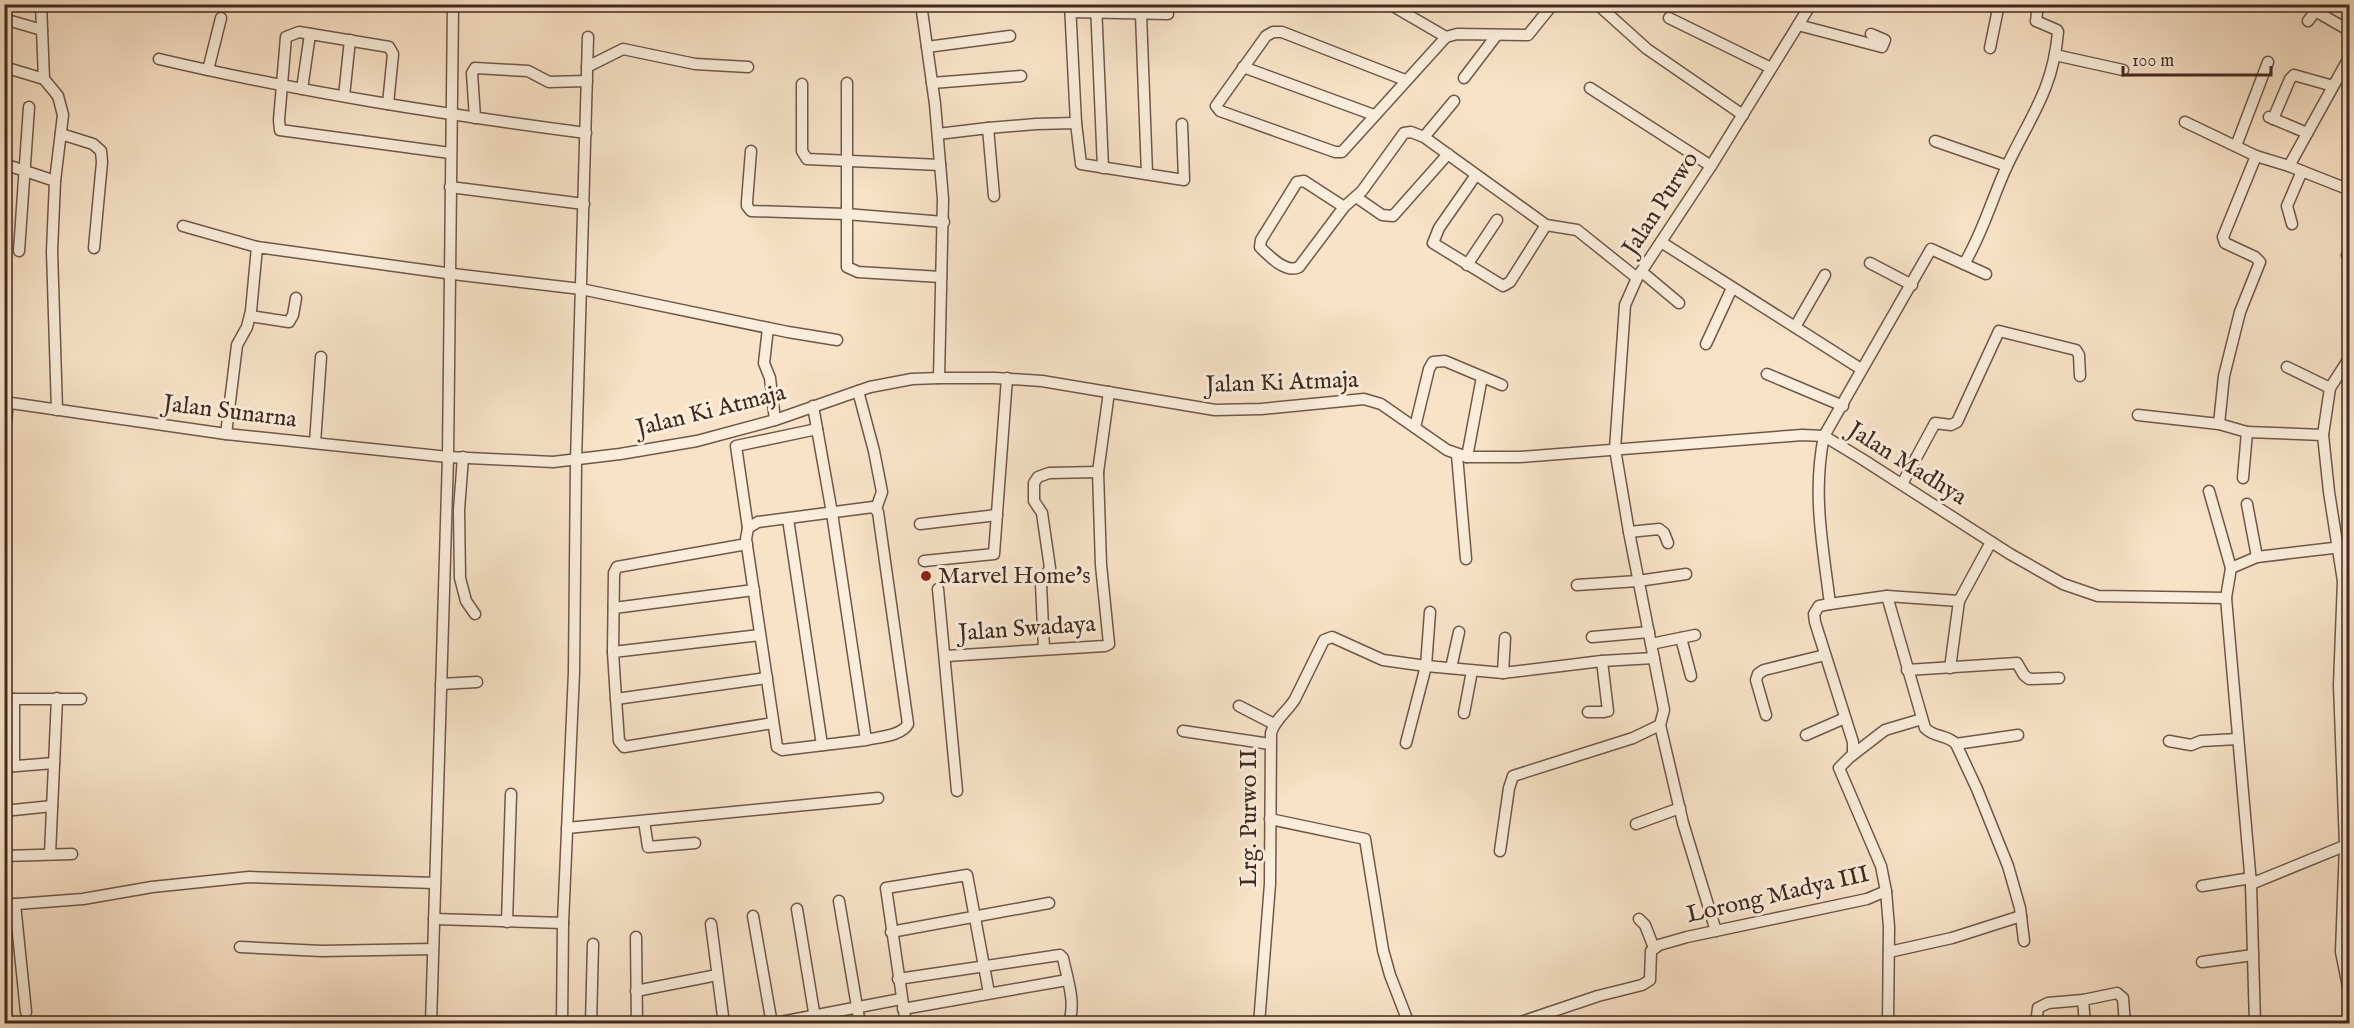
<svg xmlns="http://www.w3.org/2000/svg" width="2354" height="1028" font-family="'IM FELL English',serif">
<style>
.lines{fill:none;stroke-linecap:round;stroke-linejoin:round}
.minor-casing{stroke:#6f5849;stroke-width:13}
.minor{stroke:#faeddb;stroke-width:10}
.poi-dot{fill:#8f2418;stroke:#faeddb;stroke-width:2}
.labels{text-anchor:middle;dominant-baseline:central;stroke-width:6;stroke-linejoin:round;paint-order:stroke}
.street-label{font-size:24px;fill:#41291f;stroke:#faeddb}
.poi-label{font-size:24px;fill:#41291f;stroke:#faeddb;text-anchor:start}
</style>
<rect width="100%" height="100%" fill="#f8e3c8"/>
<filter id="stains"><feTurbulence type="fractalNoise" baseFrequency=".00333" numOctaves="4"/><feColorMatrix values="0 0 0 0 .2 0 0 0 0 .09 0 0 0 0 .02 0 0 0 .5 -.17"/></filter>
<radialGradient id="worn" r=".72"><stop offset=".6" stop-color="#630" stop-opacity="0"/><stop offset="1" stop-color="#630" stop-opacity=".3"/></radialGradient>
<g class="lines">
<g class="minor-casing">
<g id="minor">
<path d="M41 4 44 79 58 96 63 115 55 181 52 251 57 410"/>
<path d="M921 4 935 104 943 199 939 378"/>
<path d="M1070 4 1076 123"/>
<path d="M1096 4 1103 168"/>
<path d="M1597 4 1647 49 1743 115"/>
<path d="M1391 5 1446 37"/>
<path d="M1071 12 1168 14"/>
<path d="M1141 14 1147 174"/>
<path d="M1669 18 1771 68"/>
<path d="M4 19 42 30"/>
<path d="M2308 21 2314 13 2317 12 2350 31"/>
<path d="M1798 25 1882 47 1885 40 1871 34"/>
<path d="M927 47 1010 36"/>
<path d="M1990 48 1999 4"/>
<path d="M2055 55 2123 70"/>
<path d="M2350 56 2289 166 2350 190"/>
<path d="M159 59C299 92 442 114 586 133"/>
<path d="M4 67 44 79"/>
<path d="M587 67 623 49 695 64 748 67"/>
<path d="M1243 67 1374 115"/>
<path d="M208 70 221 18"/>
<path d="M1464 78 1496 36"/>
<path d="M1405 80 1282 32H1273L1266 36 1216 106 1220 111 1335 152H1342L1446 37 1457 34 1528 35 1553 4"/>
<path d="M847 83V267L858 272 941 277"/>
<path d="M932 83 1021 76"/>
<path d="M802 84V151L807 159 940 165"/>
<path d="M1590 88 1711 166"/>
<path d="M302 89 310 34"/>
<path d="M344 96 350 40"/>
<path d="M388 104 393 54 389 47 299 32 286 37 279 120 280 130 450 153"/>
<path d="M2269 117 2307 133"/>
<path d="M475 118 472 73 475 68 528 71 549 82 587 81"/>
<path d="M2273 119 2290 79 2294 75 2333 86"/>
<path d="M2185 122 2256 156 2289 166"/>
<path d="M988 128 1036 124 1076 123 1081 164 1184 180 1182 124"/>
<path d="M61 134 93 144 101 151 102 162 94 248"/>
<path d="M938 134 988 128 994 196"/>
<path d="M1424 137 1454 101"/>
<path d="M1935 141 2007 166"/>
<path d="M2236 146 2268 62"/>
<path d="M751 151 747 202V206L751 211 846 214 944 222"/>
<path d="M4 164 55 181"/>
<path d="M1476 175 1439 228 1433 243 1503 286 1510 282 1546 225"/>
<path d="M450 187 584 204"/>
<path d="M1356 197 1382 215 1393 216 1448 154"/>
<path d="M1344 207 1304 181 1297 182 1261 240 1260 247C1269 256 1286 274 1299 267L1344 207 1362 191 1404 133 1411 132 1424 137 1546 225 1577 230 1637 278"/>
<path d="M2292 224 2287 206 2302 171"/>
<path d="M183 226 257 247"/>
<path d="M1661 242 1861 369"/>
<path d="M2350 248 2347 255 2350 258"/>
<path d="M19 251 29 107"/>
<path d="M1870 263 1912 285"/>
<path d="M1964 264 1986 274"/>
<path d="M1467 265 1497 220"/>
<path d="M1642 272 1679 303"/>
<path d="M250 316 289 322 293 315 296 298"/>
<path d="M1795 327 1825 275"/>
<path d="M768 328 764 363 770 378 775 420"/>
<path d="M1706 344 1732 288"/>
<path d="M2350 357 2330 388 2323 435 2329 492 2343 581 2339 685 2345 845 2341 952 2350 996"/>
<path d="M2287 367 2330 388"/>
<path d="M1767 374 1843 406"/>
<path d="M858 391 874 451 882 492 876 509"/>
<path d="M4 402 226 434 448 457 553 462 620 454 697 441 775 420 870 387 912 379 939 378H995L1042 381 1215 410 1261 409 1364 399 1381 404 1447 450 1467 457H1520L1802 435 1824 436 1862 459 2010 554 2063 584 2098 596 2226 598"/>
<path d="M813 406 832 513 866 740 782 750 777 747 776 740 746 539 748 528 758 522 873 507 878 512 908 724C902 736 878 737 866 740"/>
<path d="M2138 415 2219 424 2247 432"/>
<path d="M2219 424 2224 376 2240 312 2260 262 2255 257 2225 243 2223 237 2256 156"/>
<path d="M1415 427 1429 369 1433 362 1445 361 1502 385"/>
<path d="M226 434 237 345 247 327 251 311 257 247 453 274 581 289 788 332 837 340"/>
<path d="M4 440 8 402"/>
<path d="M315 443 321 357"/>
<path d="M1457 455 1466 559"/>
<path d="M463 457 459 510 460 578 466 601 475 614"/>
<path d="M1467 457 1482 377"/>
<path d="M2243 478 2247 432 2323 435"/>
<path d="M1902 484 1935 423 1951 425 1957 422 1999 331 2076 350 2079 355 2080 376"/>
<path d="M2209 491 2231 568"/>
<path d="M2247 504 2257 557"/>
<path d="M788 519 822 745"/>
<path d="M920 524 997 515"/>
<path d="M748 528 736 446 817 429"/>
<path d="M1629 532 1659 529 1664 533 1668 543"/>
<path d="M924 561 994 554 1007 378"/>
<path d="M1577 585 1638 581 1686 574"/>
<path d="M938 589 957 791"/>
<path d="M1887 596 1925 728C1934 738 1947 734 1956 744L1977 789 2008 866 2020 908 2024 941"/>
<path d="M1830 604 1887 596 1959 601 1991 542"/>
<path d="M614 608 754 590"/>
<path d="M760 635 613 652 616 699 767 678"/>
<path d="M1592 637 1649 632"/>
<path d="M1681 638 1691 676"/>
<path d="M1651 644 1695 635"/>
<path d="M1044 649 1041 584 1050 568 1042 513 1034 501V483L1038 477 1049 473 1098 472"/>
<path d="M613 652 614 573 617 567 747 544"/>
<path d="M946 656 1105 646 1109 644 1101 565 1098 472 1109 392"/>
<path d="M1451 668 1459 632"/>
<path d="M1950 668 1959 601"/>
<path d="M1907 670 2017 663 2024 675 2029 679 2059 678"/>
<path d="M1503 673 1505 638"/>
<path d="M441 684 477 682"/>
<path d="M4 699H81"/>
<path d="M616 699 619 741 624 747 773 723"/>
<path d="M1239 706 1274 724"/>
<path d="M1588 712H1604L1608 711 1602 661"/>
<path d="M1464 713 1472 671"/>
<path d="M1766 715 1756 680 1758 674 1764 670 1825 655"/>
<path d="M1660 725 1664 710 1629 532 1615 449 1625 305 1637 278 1711 166 1811 4"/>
<path d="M1660 725 1683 823 1716 931"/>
<path d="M1183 731 1270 744"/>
<path d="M1806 735 1845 718"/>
<path d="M2169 741 2191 745 2201 741 2238 739"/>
<path d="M1406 743 1426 666 1430 612"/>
<path d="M1956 744 2018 735"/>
<path d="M1853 754V742L1815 622 1814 614 1819 606 1830 604C1823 547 1812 494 1824 436L1931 249 1964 264C1983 233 1992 198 2007 166 2030 117 2053 90 2058 32L2057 30 2036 21 2038 4"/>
<path d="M14 766V699"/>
<path d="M4 767 54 763"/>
<path d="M4 811 52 806"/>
<path d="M1270 819 1365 839 1383 950 1390 975 1409 1024"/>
<path d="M644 821 648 847 695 843"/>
<path d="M1636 824 1680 808"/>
<path d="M567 828 878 798"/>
<path d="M1500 851 1509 788 1513 776 1633 738 1660 725"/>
<path d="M50 854 57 698"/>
<path d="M4 856 72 854"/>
<path d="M2251 884 2349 844"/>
<path d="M2202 886 2251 878"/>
<path d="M1886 891 1889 927 1888 1024"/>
<path d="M839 901 860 1024"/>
<path d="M15 904 26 1012"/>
<path d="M4 905 83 899 152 887 249 877 435 883"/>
<path d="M797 909 816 1024"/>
<path d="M753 916 772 1024"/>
<path d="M434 919 563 923"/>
<path d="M1639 919 1645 925 1654 948"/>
<path d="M507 922 511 794"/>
<path d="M711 924 724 1024"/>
<path d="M891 932 1049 903"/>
<path d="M636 937 637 1024"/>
<path d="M240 947 322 951 433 949"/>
<path d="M1889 952 1952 938 2021 916"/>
<path d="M2202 962 2253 955"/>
<path d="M898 979 1060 955 1063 958C1067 978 1077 1005 1068 1024"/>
<path d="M636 991 717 975"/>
<path d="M2083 1000 2085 1024"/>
<path d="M903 1009 1067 980"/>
<path d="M431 1024 448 457 453 4"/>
<path d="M562 1024 563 923 574 672 576 461 588 37"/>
<path d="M591 1024 593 944"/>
<path d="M770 1024 901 999"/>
<path d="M906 1024 886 888 967 875 989 993"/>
<path d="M1259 1024 1270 884 1271 733C1275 719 1288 711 1295 699L1324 640 1332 637 1383 660 1426 666 1503 673 1602 661 1654 658"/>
<path d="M1515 1024 1598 996 1642 985 1650 980 1651 951 1659 945 1687 937 1867 899 1886 891 1881 866 1839 768 1850 757 1885 730 1922 719"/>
<path d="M2036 1024 2038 1008 2048 1003 2083 1000 2117 993 2123 998 2125 1024"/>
<path d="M2255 1024 2251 884 2226 598 2231 568 2257 557 2350 546"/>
</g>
</g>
<use href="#minor" class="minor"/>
</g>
<circle class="poi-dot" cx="926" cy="576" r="6"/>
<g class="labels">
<g class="street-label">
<text transform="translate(1661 204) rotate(-57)">Jalan Purwo</text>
<text transform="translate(1282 383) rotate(-2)">Jalan Ki Atmaja</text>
<text transform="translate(711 411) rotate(-14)">Jalan Ki Atmaja</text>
<text transform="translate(230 412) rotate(7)">Jalan Sunarna</text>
<text transform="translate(1907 464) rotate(32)">Jalan Madhya</text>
<text transform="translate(1027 629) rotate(-4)">Jalan Swadaya</text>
<text transform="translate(1249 818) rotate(-90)">Lrg. Purwo II</text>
<text transform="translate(1778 895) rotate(-13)">Lorong Madya III</text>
</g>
<g class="poi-label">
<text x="938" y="576">Marvel Home's</text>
</g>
</g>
<rect width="2354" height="1028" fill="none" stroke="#f8e3c8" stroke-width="24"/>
<rect x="6" y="6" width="2342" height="1016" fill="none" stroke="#41291f" stroke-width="3"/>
<rect x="12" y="12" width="2330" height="1004" fill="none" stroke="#41291f" stroke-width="1.5"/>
<path d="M2123 66v9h148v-9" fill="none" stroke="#41291f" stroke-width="3"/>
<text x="2132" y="66" font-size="18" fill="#41291f" stroke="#faeddb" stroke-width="4.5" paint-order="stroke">100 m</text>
<rect width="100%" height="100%" filter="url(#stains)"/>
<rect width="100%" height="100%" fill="url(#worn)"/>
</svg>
